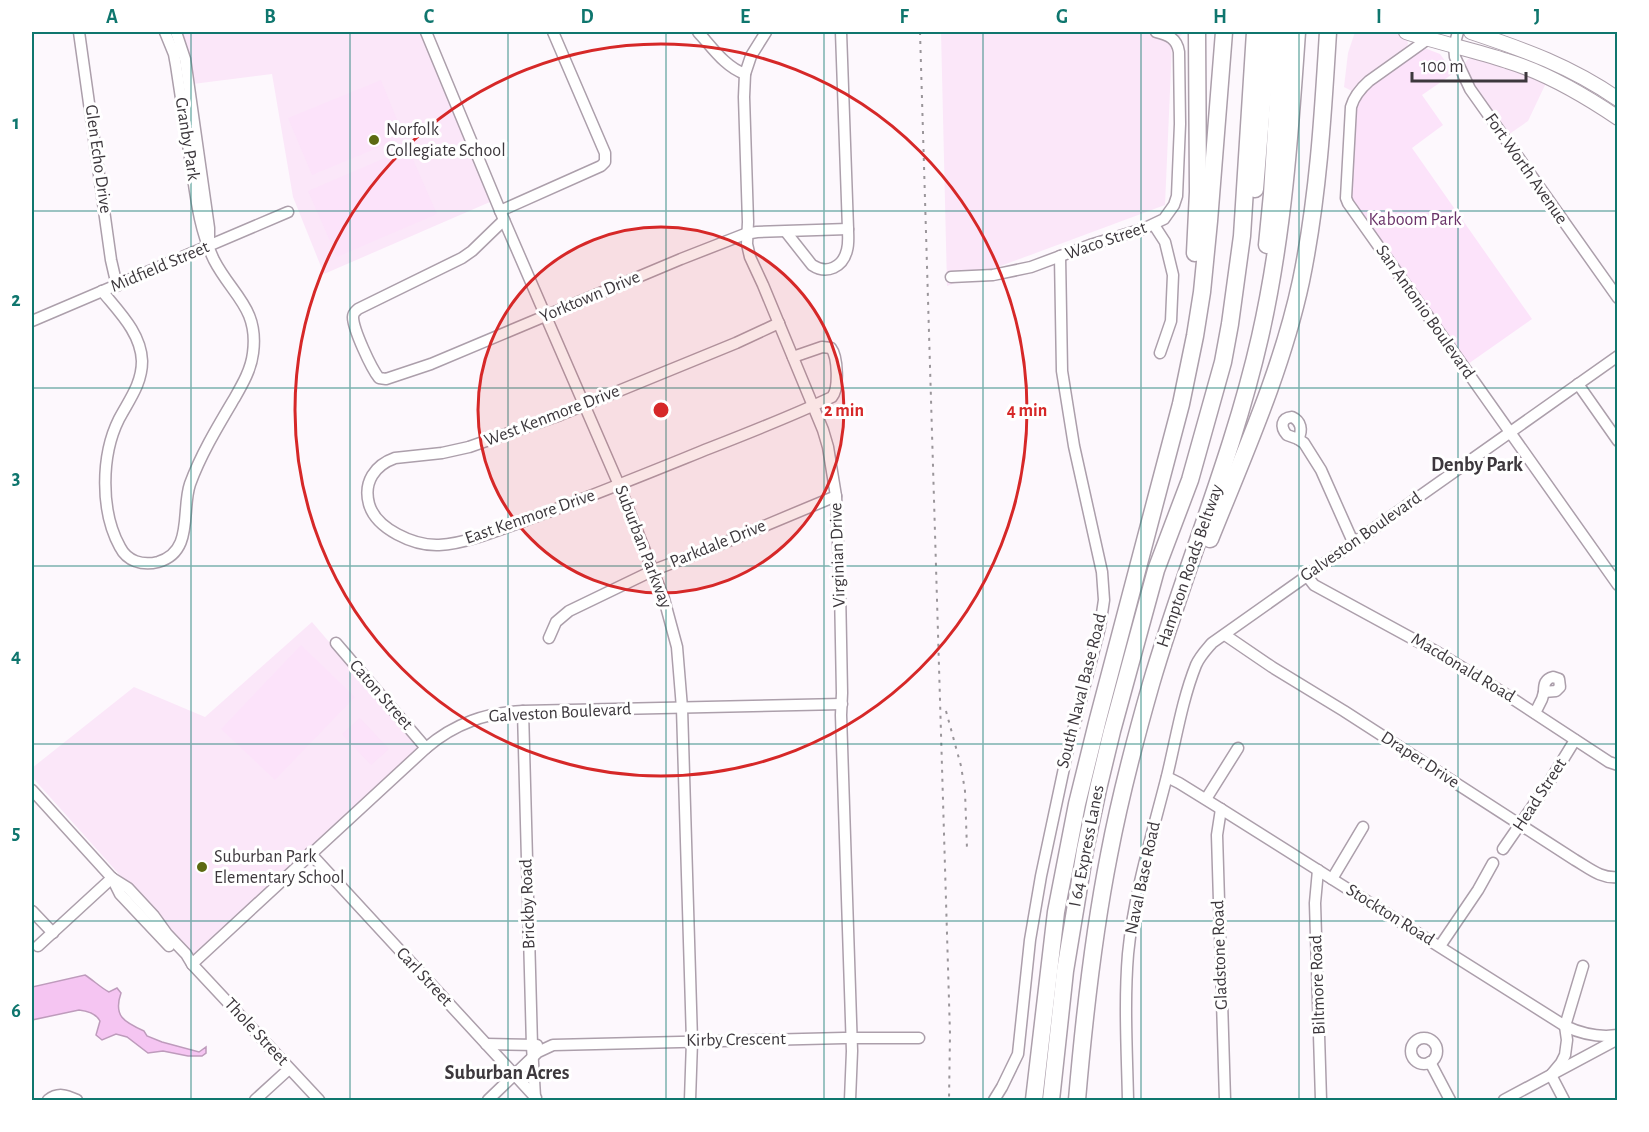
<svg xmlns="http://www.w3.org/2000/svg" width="1649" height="1132" font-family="'Alegreya Sans',sans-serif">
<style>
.built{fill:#fbe7f9}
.green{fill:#fce3fa}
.water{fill:#f5c5f2;stroke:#be9bbc;stroke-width:1.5}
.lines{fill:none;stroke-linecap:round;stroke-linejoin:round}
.minor-casing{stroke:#ac9fab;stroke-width:13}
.major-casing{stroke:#ac9fab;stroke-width:16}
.highway-casing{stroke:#ac9fab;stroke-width:19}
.minor{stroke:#fff;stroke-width:10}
.major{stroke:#fff;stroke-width:14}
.highway{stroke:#fff;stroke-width:16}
.rail{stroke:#9a959a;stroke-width:2;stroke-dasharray:3 6;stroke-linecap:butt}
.grid{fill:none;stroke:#0f766e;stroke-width:1.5;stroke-opacity:0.55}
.ring{fill:none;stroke:#d62828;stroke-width:3}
.poi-dot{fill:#5c6a12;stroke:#fff;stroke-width:2}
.labels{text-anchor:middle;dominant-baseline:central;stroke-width:6;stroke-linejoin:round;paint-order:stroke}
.poi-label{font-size:18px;fill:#3d383d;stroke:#fff;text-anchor:start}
.street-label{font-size:18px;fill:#3d383d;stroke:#fff}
.park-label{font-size:18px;fill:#6a3268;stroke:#fff}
.neighbourhood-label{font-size:20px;font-weight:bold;fill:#3d383d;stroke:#fff}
.centre{fill:#d62828;stroke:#fff;stroke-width:3}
.ring-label{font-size:18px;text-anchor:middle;font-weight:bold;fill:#d62828;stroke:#fff;stroke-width:6;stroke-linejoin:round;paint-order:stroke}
.neatline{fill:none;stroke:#0f766e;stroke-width:2}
.grid-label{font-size:20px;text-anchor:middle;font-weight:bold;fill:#0f766e}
</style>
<rect width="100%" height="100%" fill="#fdf8fd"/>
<g class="built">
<path d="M180 32H420L490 202 324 274 293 197 272 74 193 84Z"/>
<path d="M941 32H1184L1172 45 1165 205 947 286Z"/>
<path d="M1355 32H1393L1403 35 1407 38 1408 44 1404 51 1361 80 1352 91 1344 87 1348 53Z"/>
<path d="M1475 57 1515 69 1546 83 1528 121 1508 135 1465 73V63L1468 59Z"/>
<path d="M312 622 420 748 194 958 32 777V768L134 687 205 717Z"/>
</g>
<g class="green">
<path d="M1427 49 1440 54 1454 73 1422 95 1443 125 1412 148 1532 319 1468 364 1350 198 1357 101 1365 90 1421 50Z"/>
<path d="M381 80 404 137 312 175 288 118Z"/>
<path d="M408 148 437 214 337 257 308 191Z"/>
<path d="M301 645 355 697 275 780 221 729Z"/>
<path d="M360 718 389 749 371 765 342 734Z"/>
</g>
<path class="water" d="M85 975C93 980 101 988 109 992L117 988 121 993C113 1016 124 1022 144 1031L147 1036 162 1042 199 1052 206 1047V1053L202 1056H188L163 1051 148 1053 127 1037 116 1034 102 1040 96 1035 100 1021C96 1013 87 1011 79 1010L32 1020V987Z"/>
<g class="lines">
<g class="minor-casing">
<g id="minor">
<path d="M79 32 111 260 117 286"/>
<path d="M176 32 185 59 209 228V243"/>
<path d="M426 32 504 220 619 485 664 599 677 647 682 708 692 1041 690 1100"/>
<path d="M698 32C712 47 725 67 745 74"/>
<path d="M766 32 751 56 745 74 744 97 748 222 747 244 750 257 763 285 823 430 828 447 836 496 840 589 842 693 841 715 852 1051 850 1100"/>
<path d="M1458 32 1454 46 1455 57 1470 89 1618 298"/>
<path d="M1428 39 1369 81C1360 89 1354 96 1351 107L1346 198 1348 203 1618 585"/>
<path d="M500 211 601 166 605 162V153L553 32"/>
<path d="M504 220 472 251 462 258 358 309C355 312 353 313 353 317 353 329 371 368 379 378L386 379 431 364 681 259 745 234 757 232 848 229"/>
<path d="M1154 225 1165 242 1173 275 1171 321 1160 353"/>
<path d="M786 232 812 265C827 275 843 267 847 250 849 243 848 236 848 229L841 32"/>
<path d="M951 277 993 275 1031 267 1090 245 1143 229 1164 219 1174 205 1177 196 1180 124 1179 52C1177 38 1168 35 1156 32"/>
<path d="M102 291C119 312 141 333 142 361 142 384 129 400 119 419 101 455 100 511 120 547 127 561 142 566 158 562 194 552 181 510 190 484 201 454 218 426 234 399 242 385 251 370 253 353 259 308 232 295 214 260 199 229 196 197 191 164 186 131 181 98 176 65L174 54 165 32"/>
<path d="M32 321 288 212"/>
<path d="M779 323 736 343 560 415 469 447 442 453 395 458C375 465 363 482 369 504 376 529 414 546 439 545 468 544 512 525 540 515 597 494 653 471 710 448 751 432 792 416 832 397 839 389 838 357 831 348L822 347 793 357"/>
<path d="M1578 384 1618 441"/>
<path d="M1292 417C1301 421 1303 430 1298 439L1287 435C1280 427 1281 418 1292 417Z"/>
<path d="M1298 439 1304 443 1321 470 1353 542"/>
<path d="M1307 576 1314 585 1437 652 1507 695 1609 762 1618 765"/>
<path d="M1225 635 1272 667 1344 711 1575 860C1589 868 1601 879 1618 877"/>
<path d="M549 638 556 622 569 611 654 570 714 547 836 496"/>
<path d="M336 643 426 748"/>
<path d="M1553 677 1559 679 1560 687 1556 691 1544 692C1544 684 1545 679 1553 677Z"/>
<path d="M523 711 532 1046 535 1097"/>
<path d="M1535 713 1542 699 1544 692"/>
<path d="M1167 777 1179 783 1221 809 1565 1026C1582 1034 1598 1038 1618 1035"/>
<path d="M32 790 112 878 120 894 169 946"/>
<path d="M1206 799 1238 748"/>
<path d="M1221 809 1217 835 1225 1100"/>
<path d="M1503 849 1548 784 1575 740"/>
<path d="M310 853 536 1098"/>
<path d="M1318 870 1315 903 1321 1100"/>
<path d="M112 878 128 888 154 916 167 934 186 954 192 964 319 1100"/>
<path d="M1332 879 1363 827"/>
<path d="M32 911 53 933"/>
<path d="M38 946 112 878"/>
<path d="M1440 946 1478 890 1493 863"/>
<path d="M192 964 426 748C455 723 486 713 523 711L842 704"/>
<circle cx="1424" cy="1051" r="13"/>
<path d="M486 1044 537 1045"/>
<path d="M1430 1062 1450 1100"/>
<path d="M48 1100C58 1092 66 1095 77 1100"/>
<path d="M255 1100 289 1069"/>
<path d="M488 1100 538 1052 553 1045 844 1038H919"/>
<path d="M994 1100 1002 1087 1018 1054 1030 940 1041 876 1067 754 1100 627 1104 600 1102 572 1074 446 1062 371 1060 256"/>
<path d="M1128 1100C1127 1052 1124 1002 1128 954 1134 893 1152 835 1167 776 1176 739 1182 700 1196 665 1200 656 1206 650 1212 643L1618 356"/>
<path d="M1504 1100 1618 1039"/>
<path d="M1564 1100 1551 1075 1561 1063 1565 1055 1567 1040 1565 1026 1583 966"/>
</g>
</g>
<g class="major-casing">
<g id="major">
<path d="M1406 32C1439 43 1474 50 1507 61 1547 73 1584 95 1618 118"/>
<path d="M1471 32C1525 50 1570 66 1618 99"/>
</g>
</g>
<g class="highway-casing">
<g id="highway">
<path d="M1255 189 1268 32"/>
<path d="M1267 245 1272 194 1282 32"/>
<path d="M1195 253 1198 192 1197 32"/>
<path d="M1210 539C1244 454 1282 370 1301 281 1318 199 1323 115 1328 32"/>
<path d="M1034 1100 1056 912 1077 804 1098 719 1181 404 1195 336 1202 292 1209 221 1224 32"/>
<path d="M1051 1100 1065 971 1085 850 1098 789 1112 731 1156 570 1190 480 1223 362 1230 324 1242 236 1255 32"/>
<path d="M1077 1100C1084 1018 1093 936 1109 855 1120 797 1135 740 1151 684 1185 567 1233 456 1260 337 1283 236 1290 134 1297 32"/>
</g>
</g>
<use href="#minor" class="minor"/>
<use href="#major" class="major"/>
<use href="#highway" class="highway"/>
<g class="rail">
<path d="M920 32 950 1034 949 1100"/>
<path d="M946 711 961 766 965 791 967 849"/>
</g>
</g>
<path class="grid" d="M191 32V1100M350 32V1100M508 32V1100M666 32V1100M824 32V1100M983 32V1100M1141 32V1100M1299 32V1100M1458 32V1100M32 211H1618M32 388H1618M32 566H1618M32 744H1618M32 921H1618"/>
<circle cx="661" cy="410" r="183" fill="#d62828" fill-opacity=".12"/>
<g class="ring">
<circle cx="661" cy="410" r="183"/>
<circle cx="661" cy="410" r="366"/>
</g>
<g class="poi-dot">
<circle cx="374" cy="140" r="6"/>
<circle cx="202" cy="867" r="6"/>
</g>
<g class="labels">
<g class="poi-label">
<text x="386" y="130">Norfolk<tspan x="386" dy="21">Collegiate School</tspan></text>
<text x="214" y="857">Suburban Park<tspan x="214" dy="21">Elementary School</tspan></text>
</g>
<g class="street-label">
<text transform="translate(187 139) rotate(81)">Granby Park</text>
<text transform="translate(98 159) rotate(82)">Glen Echo Drive</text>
<text transform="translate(1526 169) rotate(55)">Fort Worth Avenue</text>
<text transform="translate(1106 241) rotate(-19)">Waco Street</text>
<text transform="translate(160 267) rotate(-23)">Midfield Street</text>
<text transform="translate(590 297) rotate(-23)">Yorktown Drive</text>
<text transform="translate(1425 312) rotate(55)">San Antonio Boulevard</text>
<text transform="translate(552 416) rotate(-21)">West Kenmore Drive</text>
<text transform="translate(530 517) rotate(-19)">East Kenmore Drive</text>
<text transform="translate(1361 537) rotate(-35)">Galveston Boulevard</text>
<text transform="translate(718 544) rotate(-22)">Parkdale Drive</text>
<text transform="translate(643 547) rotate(69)">Suburban Parkway</text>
<text transform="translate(838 555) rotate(-92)">Virginian Drive</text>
<text transform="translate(1190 566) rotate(-71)">Hampton Roads Beltway</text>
<text transform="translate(1463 668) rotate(31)">Macdonald Road</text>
<text transform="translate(1082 691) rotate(-76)">South Naval Base Road</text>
<text transform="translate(381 695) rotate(49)">Caton Street</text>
<text transform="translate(560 713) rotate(-3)">Galveston Boulevard</text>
<text transform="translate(1420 760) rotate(33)">Draper Drive</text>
<text transform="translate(1540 795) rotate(-57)">Head Street</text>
<text transform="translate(1087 846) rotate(-79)">I 64 Express Lanes</text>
<text transform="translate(1143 878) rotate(-78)">Naval Base Road</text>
<text transform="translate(528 904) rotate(-92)">Brickby Road</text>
<text transform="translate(1390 915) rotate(32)">Stockton Road</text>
<text transform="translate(1220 955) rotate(-92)">Gladstone Road</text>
<text transform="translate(424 977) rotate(47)">Carl Street</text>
<text transform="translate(1318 985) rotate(-92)">Biltmore Road</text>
<text transform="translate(256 1032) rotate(47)">Thole Street</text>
<text transform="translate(736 1040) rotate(-1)">Kirby Crescent</text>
</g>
<g class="park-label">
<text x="1415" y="220">Kaboom Park</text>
</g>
<g class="neighbourhood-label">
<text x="1477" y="465">Denby Park</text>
<text x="507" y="1073">Suburban Acres</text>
</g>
</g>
<circle cx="661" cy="410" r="9" class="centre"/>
<g class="ring-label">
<text x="844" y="416">2 min</text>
<text x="1027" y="416">4 min</text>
</g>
<rect width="1649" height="1132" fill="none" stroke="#ffffff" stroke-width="66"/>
<path d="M1412 72v9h114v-9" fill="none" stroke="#3d383d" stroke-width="3"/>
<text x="1421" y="72" font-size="18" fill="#3d383d" stroke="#ffffff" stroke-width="4.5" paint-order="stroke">100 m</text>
<rect x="33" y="33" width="1583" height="1066" class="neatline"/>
<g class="grid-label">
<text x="112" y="23">A</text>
<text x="270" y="23">B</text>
<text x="429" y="23">C</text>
<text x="587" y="23">D</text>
<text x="745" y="23">E</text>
<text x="904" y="23">F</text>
<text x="1062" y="23">G</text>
<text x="1220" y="23">H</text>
<text x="1379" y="23">I</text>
<text x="1537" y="23">J</text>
<text x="16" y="129">1</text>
<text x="16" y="306">2</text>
<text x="16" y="484">3</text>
<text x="16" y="662">4</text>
<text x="16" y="839">5</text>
<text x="16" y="1017">6</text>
</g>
</svg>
